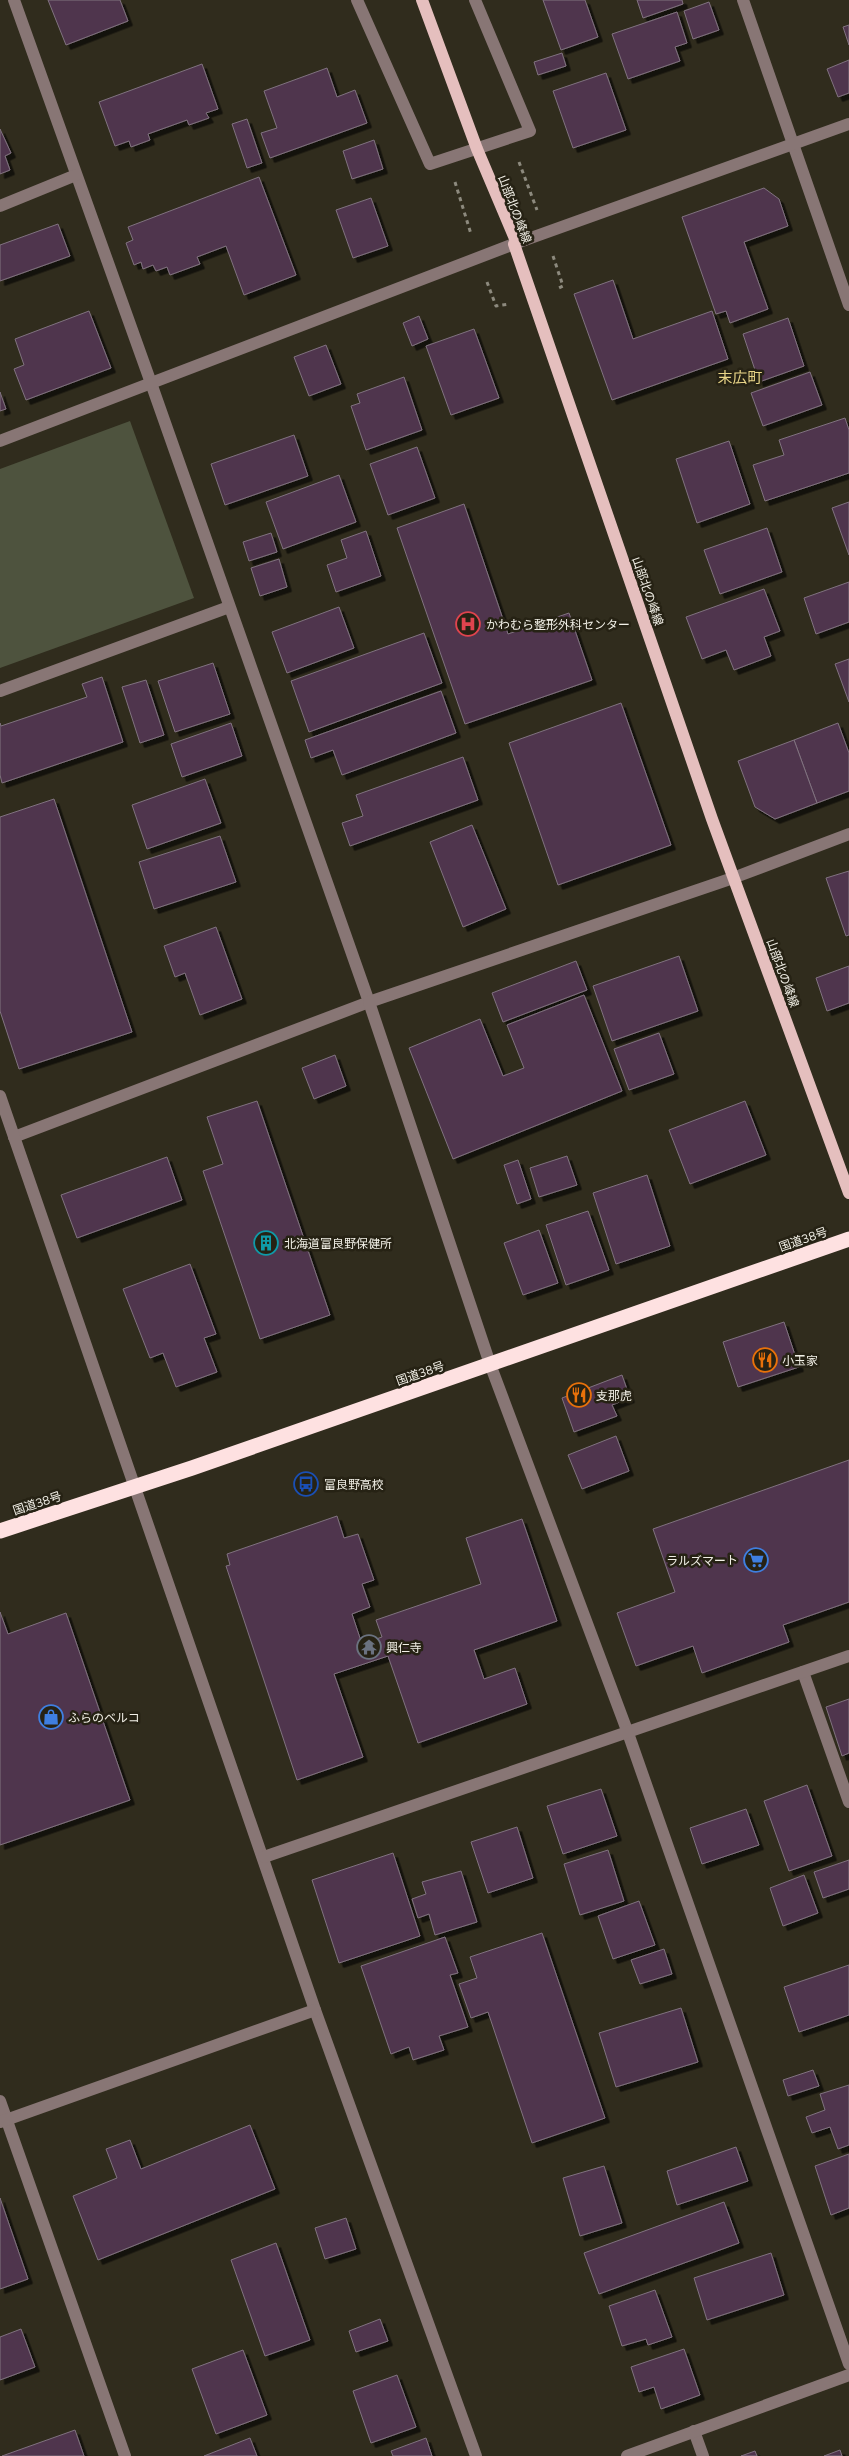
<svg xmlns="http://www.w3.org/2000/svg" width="849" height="2456" font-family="Mulish,'Noto Sans JP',sans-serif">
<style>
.green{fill:#4e533e}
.building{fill:#4f364e;stroke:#80727f;filter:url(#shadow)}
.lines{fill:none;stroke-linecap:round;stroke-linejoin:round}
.path{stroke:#8d8a7e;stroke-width:3;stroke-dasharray:4 4;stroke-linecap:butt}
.minor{stroke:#887675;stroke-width:12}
.major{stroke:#e5bfbe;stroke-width:12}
.highway{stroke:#fee1e1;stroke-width:15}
.labels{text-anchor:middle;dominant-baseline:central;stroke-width:5;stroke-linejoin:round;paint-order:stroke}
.street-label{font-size:12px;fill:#f2f0e7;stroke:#262214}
.poi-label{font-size:12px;fill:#f2f0e7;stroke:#262214;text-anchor:start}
.quarter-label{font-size:15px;fill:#e9d588;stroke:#262214}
</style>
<defs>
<filter id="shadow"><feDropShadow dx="4.5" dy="4.5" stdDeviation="0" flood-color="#0009"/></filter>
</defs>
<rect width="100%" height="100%" fill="#302c1d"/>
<path class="green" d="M130 421 194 598 0 668V469Z"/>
<g class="building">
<path d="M48 0H120L128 21 66 45Z"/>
<path d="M543 0H585L598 37 561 50Z"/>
<path d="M637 0H682L683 4 643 18Z"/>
<path d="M709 2 719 30 693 39 684 11Z"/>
<path d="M677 12 687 43 675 47 680 61 628 79 612 34Z"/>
<path d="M849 25V45L843 27Z"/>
<path d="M562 53 566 66 538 75 534 62Z"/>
<path d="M849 60V93L838 97 827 69Z"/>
<path d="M202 64 218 109 206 113 209 118 189 125 187 120 148 134 150 140 131 147 129 141 115 146 99 102Z"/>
<path d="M327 68 337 97 355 90 367 123 270 158 261 133 277 128 264 91Z"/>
<path d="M606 73 626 130 573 148 553 91Z"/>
<path d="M247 119 262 163 247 168 232 124Z"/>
<path d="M0 129 11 153 5 156 10 170 0 174Z"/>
<path d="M374 140 383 169 352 179 343 151Z"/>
<path d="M259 177 296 275 244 295 226 246 197 257 200 264 170 275 167 267 156 271 153 265 143 269 141 262 134 265 126 243 133 240 128 227Z"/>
<path d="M764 188 779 199 788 226 744 242 768 309 730 323 726 311 716 314 682 217Z"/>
<path d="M371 198 388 246 353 258 336 210Z"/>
<path d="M58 224 70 256 0 281V245Z"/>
<path d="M613 280 633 339 712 311 728 359 612 400 574 294Z"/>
<path d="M89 311 111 368 26 400 14 369 24 365 15 339Z"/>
<path d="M419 316 428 339 412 346 403 323Z"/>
<path d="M788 318 804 366 759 382 743 334Z"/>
<path d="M474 329 499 398 451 415 426 346Z"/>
<path d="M326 345 341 384 309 396 294 357Z"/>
<path d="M810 372 822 405 763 426 751 393Z"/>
<path d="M404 377 422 430 366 450 351 406 360 403 357 394Z"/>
<path d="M0 392 6 409 0 411Z"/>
<path d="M845 418 849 430V473L765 501 753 465 784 455 779 440Z"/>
<path d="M294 435 308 476 225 505 211 464Z"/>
<path d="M729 441 750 504 697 523 676 459Z"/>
<path d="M417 447 435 498 388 515 370 464Z"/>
<path d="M339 475 356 522 283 549 266 502Z"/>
<path d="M849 502V555L832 508Z"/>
<path d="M464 504 508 634 569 613 592 680 465 724 397 528Z"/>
<path d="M767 528 782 572 720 594 704 550Z"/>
<path d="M366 531 381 576 336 592 327 565 347 558 341 540Z"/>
<path d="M271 533 277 552 249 561 243 542Z"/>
<path d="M279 559 287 587 260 596 251 568Z"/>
<path d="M849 582V622L816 634 804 598Z"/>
<path d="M764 589 780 631 764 637 771 656 734 670 726 650 702 659 686 617Z"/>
<path d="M339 607 354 648 287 673 272 632Z"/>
<path d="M424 633 442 683 309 732 291 681Z"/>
<path d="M849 659V702L835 664Z"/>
<path d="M213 663 230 714 175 732 158 681Z"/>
<path d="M102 677 123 742 2 783 0 775V723L1 726 87 697 82 684Z"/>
<path d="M146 680 164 735 140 743 122 687Z"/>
<path d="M441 691 456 733 342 775 333 750 311 758 305 740Z"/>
<path d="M621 703 671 845 558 885 509 743Z"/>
<path d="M231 723 242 756 182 777 171 744Z"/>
<path d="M838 723 849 753V791L817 803 794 740Z"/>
<path d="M794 740 817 803 775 819 755 807 738 761Z"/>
<path d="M463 757 478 800 350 846 342 823 363 816 356 795Z"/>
<path d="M205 779 221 823 147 849 132 805Z"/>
<path d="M54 799 132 1032 19 1069 0 1011V817Z"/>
<path d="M472 825 506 909 463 927 430 842Z"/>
<path d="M220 836 236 882 154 909 139 862Z"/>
<path d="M849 871V935L846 936 826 878Z"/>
<path d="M216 927 242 999 200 1015 185 973 175 977 164 946Z"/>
<path d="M679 956 698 1011 612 1041 593 986Z"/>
<path d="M576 961 587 990 503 1022 492 993Z"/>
<path d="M849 966V1003L827 1011 816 978Z"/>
<path d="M584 995 622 1091 453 1159 409 1048 480 1019 503 1076 524 1068 507 1025Z"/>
<path d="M659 1033 674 1074 629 1090 614 1049Z"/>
<path d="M335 1055 346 1086 314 1099 302 1068Z"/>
<path d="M257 1101 330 1315 260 1339 203 1171 223 1164 207 1117Z"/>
<path d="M745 1101 766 1155 690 1184 669 1130Z"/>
<path d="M567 1156 577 1185 539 1197 530 1168Z"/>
<path d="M167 1157 182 1200 77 1238 61 1195Z"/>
<path d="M518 1160 531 1199 517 1204 504 1165Z"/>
<path d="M647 1175 670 1246 616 1264 593 1193Z"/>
<path d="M588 1211 609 1270 566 1285 546 1225Z"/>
<path d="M539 1230 558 1283 523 1295 504 1243Z"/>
<path d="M190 1264 216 1334 204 1338 217 1372 176 1387 163 1353 150 1358 123 1289Z"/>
<path d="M784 1322 799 1367 738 1387 723 1342Z"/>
<path d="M622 1375 630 1398 612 1405 617 1416 574 1432 562 1398Z"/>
<path d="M616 1436 629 1471 582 1489 568 1455Z"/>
<path d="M849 1460V1602L783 1625 789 1642 702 1673 693 1646 636 1666 617 1613 675 1592 653 1529Z"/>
<path d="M337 1516 344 1538 358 1534 374 1580 362 1584 370 1607 352 1614 362 1644 382 1637 376 1620 481 1584 466 1538 522 1519 557 1621 474 1650 484 1679 515 1668 527 1704 418 1743 388 1656 334 1674 363 1757 297 1780 226 1566 230 1565 227 1554Z"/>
<path d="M0 1612 8 1634 66 1613 130 1800 0 1845Z"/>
<path d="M849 1699V1753L842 1756 826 1707Z"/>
<path d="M807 1785 832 1856 789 1871 764 1801Z"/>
<path d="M601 1789 617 1836 563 1854 547 1806Z"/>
<path d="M746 1809 759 1845 702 1864 690 1828Z"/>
<path d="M517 1827 533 1878 488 1893 471 1842Z"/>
<path d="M608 1850 624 1901 580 1915 564 1864Z"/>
<path d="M393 1853 420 1936 339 1963 312 1880Z"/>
<path d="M849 1860V1889L823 1898 814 1872Z"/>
<path d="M461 1871 477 1922 435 1935 429 1914 418 1918 412 1899 426 1894 422 1882Z"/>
<path d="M804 1875 818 1913 783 1926 770 1888Z"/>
<path d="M639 1901 655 1945 613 1959 598 1916Z"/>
<path d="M542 1933 605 2118 532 2143 488 2012 471 2018 459 1984 477 1978 470 1957Z"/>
<path d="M445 1937 458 1973 450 1975 468 2027 439 2036 444 2050 413 2060 409 2047 391 2054 361 1966Z"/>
<path d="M664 1949 672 1974 640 1984 631 1960Z"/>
<path d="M849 1965V2015L799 2032 784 1987Z"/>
<path d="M681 2008 698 2062 616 2087 599 2033Z"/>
<path d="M813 2070 819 2086 788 2096 783 2080Z"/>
<path d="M849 2085V2145L838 2149 830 2127 812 2133 806 2117 825 2110 820 2094Z"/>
<path d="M250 2125 275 2189 98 2260 73 2196 117 2178 106 2149 130 2140 141 2169Z"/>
<path d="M736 2147 748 2181 677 2205 667 2171Z"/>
<path d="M849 2154V2208L831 2215 815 2166Z"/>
<path d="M604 2166 622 2223 580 2236 563 2178Z"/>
<path d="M0 2198 28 2279 0 2289Z"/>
<path d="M724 2202 739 2243 599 2294 584 2253Z"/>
<path d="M346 2218 356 2249 325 2259 315 2228Z"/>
<path d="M276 2243 310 2340 265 2356 231 2260Z"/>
<path d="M771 2253 784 2295 707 2320 694 2278Z"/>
<path d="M655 2290 672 2337 648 2345 646 2339 622 2346 609 2306Z"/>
<path d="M380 2319 388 2341 356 2352 349 2331Z"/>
<path d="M21 2329 35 2367 0 2380V2337Z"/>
<path d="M684 2349 700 2395 661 2409 654 2387 639 2392 631 2367Z"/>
<path d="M243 2350 267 2415 216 2434 192 2369Z"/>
<path d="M397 2375 416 2427 371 2443 353 2391Z"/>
<path d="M75 2430 84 2456H2Z"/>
<path d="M250 2438 257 2456H204Z"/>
<path d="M426 2438 432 2456H393L391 2451Z"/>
<path d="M840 2450 842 2456H824Z"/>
<path d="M755 2451 757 2456H741Z"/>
</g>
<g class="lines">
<g class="path">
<path d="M519 162 537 210"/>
<path d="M455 182 471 234"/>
<path d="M553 256 563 286 557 289"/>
<path d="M487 282 496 306 509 304"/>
</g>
<g class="minor">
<path d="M14 0 151 383 369 1002 14 1137"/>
<path d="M357 0 430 164 530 131 475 0"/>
<path d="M743 0 849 305"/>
<path d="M0 206 76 175"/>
<path d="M0 441 514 244 849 124"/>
<path d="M0 691 229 607"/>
<path d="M849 834 733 878 369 1002 490 1364 628 1733 849 2364"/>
<path d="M0 1096 315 2010 476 2456"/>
<path d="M803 1672 849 1802"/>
<path d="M264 1857 849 1656"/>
<path d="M0 2101 125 2456"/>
<path d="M0 2122 315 2010"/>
<path d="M694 2431 703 2456"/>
<path d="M627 2456 849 2375"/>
</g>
<path class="major" d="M422 0 477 149 516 241 514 244 712 819 849 1193"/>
<path class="highway" d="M0 1531 192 1468 849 1239"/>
</g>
<defs>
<g id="hospital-ring" transform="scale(1.25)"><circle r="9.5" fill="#262214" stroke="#e0444e" stroke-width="1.5"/><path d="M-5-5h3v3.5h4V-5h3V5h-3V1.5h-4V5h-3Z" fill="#e0444e"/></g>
<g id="building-ring" transform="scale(1.25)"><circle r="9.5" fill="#262214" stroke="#0f9aa8" stroke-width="1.5"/><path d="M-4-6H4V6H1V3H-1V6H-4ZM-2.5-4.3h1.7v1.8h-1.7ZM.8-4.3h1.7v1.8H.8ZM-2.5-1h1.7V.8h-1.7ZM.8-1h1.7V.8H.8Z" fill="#0f9aa8"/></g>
<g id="restaurant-ring" transform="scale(1.25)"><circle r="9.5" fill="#262214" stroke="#e8710a" stroke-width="1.5"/><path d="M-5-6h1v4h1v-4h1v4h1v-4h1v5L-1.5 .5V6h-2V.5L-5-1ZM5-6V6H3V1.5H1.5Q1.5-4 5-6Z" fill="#e8710a"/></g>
<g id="bus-ring" transform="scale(1.25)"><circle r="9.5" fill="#262214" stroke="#1a4fb4" stroke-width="1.5"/><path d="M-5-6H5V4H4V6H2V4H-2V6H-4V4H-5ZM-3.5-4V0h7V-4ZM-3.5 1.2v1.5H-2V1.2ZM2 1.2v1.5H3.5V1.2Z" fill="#1a4fb4"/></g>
<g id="supermarket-ring" transform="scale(1.25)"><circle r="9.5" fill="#262214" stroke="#3f7fe0" stroke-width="1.5"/><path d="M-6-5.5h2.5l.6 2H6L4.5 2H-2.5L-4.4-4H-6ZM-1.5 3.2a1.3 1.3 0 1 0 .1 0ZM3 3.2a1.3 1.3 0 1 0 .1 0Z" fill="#3f7fe0"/></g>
<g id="temple-ring" transform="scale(1.25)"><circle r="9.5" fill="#262214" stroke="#6b7280" stroke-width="1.5"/><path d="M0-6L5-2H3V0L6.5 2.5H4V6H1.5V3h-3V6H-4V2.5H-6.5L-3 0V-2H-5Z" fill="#6b7280"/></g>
<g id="shop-ring" transform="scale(1.25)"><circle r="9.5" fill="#262214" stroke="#3f7fe0" stroke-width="1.5"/><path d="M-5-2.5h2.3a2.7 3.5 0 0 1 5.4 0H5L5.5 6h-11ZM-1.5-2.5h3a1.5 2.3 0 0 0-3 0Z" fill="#3f7fe0"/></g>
</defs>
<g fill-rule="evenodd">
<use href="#hospital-ring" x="468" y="624"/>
<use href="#building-ring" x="266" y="1243"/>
<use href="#restaurant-ring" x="765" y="1360"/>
<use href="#restaurant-ring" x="579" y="1395"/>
<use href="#bus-ring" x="306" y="1484"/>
<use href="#supermarket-ring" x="756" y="1560"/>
<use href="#temple-ring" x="369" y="1647"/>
<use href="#shop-ring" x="51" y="1717"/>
</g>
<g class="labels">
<g class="street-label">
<text transform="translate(515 209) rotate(69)">山部北の峰線</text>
<text transform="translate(648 591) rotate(71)">山部北の峰線</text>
<text transform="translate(783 973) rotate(70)">山部北の峰線</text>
<text transform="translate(803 1239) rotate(-19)">国道38号</text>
<text transform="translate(420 1373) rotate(-19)">国道38号</text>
<text transform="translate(37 1503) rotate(-18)">国道38号</text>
</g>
<g class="poi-label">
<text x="486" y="624">かわむら整形外科センター</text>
<text x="284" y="1243">北海道富良野保健所</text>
<text x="782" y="1360">小玉家</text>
<text x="596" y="1395">支那虎</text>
<text x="324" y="1484">富良野高校</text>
<text x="738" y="1560" text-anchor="end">ラルズマート</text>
<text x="386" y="1647">興仁寺</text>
<text x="68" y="1717">ふらのベルコ</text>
</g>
<g class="quarter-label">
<text x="740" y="377">末広町</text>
</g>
</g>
</svg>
